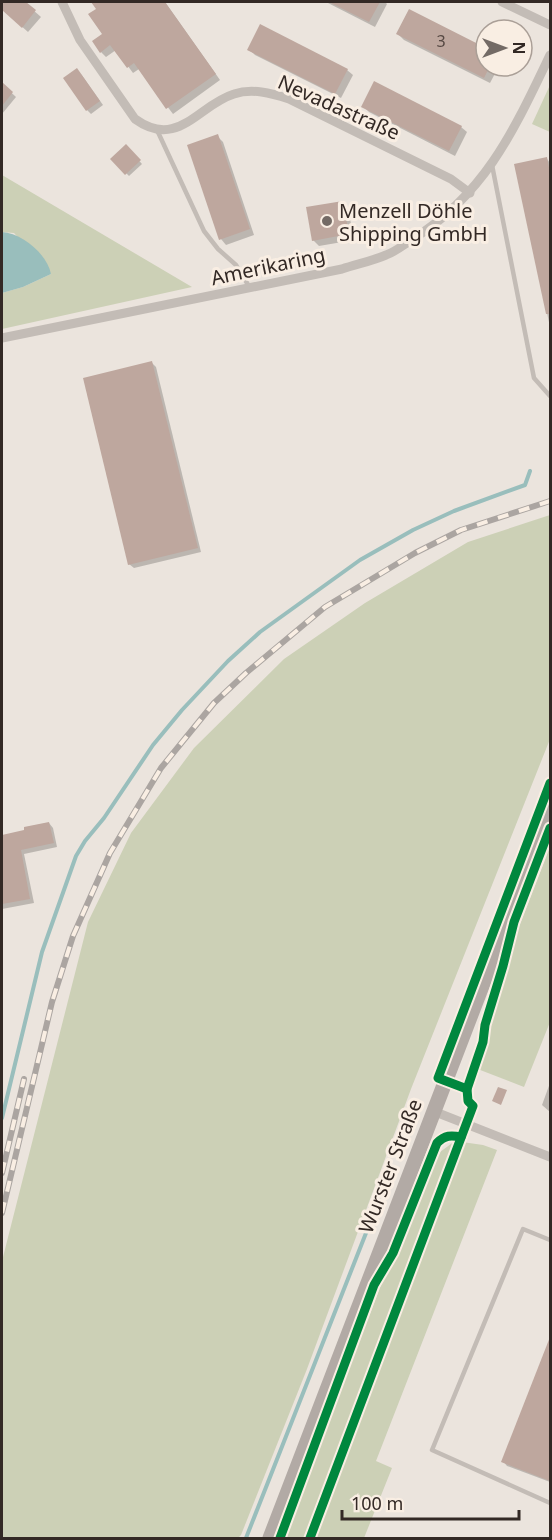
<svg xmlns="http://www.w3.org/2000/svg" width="552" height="1540" font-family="'Noto Sans',sans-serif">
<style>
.green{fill:#ccd0b6}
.water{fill:#99bebc}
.shadow{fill:#0003}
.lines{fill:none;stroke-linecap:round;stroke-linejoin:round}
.stream{stroke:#99bebc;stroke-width:4}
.building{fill:#bea79e}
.service{stroke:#c3bcb6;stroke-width:4.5}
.minor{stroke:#c3bcb6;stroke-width:9}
.primary{stroke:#b2aaa5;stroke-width:15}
.rail-casing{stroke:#aba5a1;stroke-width:6}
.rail{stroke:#f9eee3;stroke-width:4;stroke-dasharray:11;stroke-linecap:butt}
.cycleway-casing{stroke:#f9eee3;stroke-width:13}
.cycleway{stroke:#00873e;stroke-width:9}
.poi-dot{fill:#736a65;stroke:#f9eee3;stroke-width:2}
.labels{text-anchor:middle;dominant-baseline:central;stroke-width:6;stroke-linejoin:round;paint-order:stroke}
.number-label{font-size:16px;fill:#564843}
.street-label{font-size:20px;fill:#332925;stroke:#f9eee3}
.poi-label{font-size:20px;fill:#332925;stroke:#f9eee3;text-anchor:start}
</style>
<rect width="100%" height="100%" fill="#ebe4dd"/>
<g class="green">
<path d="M550 85V132L532 124Z"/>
<path d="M2 175 192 287 2 329V293L23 287 51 274 14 233 2 232Z"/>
<path d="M550 515V739L411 1089 307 1369 241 1535 238 1538H2V1261L88 922 131 833 194 748 284 659 365 603 468 542Z"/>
<path d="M550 847V1022L524 1087 475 1068 515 937Z"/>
<path d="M455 1141 483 1145 497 1150 376 1461 392 1468 364 1538H284L381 1285 440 1152Z"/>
</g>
<path class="water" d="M2 232C22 233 47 254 51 274L23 287 2 293Z"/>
<g class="shadow">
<path d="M2 2H24L41 17 28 32 2 9Z"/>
<path d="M92 2H165L220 80 173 114 139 69 133 73 116 50 106 57 101 52 104 35 98 9Z"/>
<path d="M326 2H385L387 4 375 27Z"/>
<path d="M398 34 486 49V66H499L490 83 404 40Z"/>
<path d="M249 49 347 70 353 75 341 98 255 55Z"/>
<path d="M81 74 103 105 91 114 87 110Z"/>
<path d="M2 84 16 97 2 114Z"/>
<path d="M363 106 461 127 467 132 455 156 369 112Z"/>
<path d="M217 136 223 142 254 235 226 245 221 239Z"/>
<path d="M126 146 142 164 129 176 112 159Z"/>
<path d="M547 159 550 163V327L516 165Z"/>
<path d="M343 202 348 208 354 240 319 246 313 240Z"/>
<path d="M152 363 156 367 201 552 134 568 129 564Z"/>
<path d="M49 823 53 828 57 847 24 854 34 903 2 909V836L26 832Z"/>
<path d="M550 1083V1112L542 1105Z"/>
<path d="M550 1339V1482L507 1466 503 1461Z"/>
</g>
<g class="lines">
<g class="stream">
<path d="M2 1118 42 952 76 856 85 841 104 818 153 745 182 710 228 661 260 632 360 560 413 530 454 511 525 485 530 471"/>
<path d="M246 1538 379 1200"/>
</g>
</g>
<g class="building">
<path d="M2 2H26L36 10 22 28 2 10Z"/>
<path d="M91 2H165L216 74 166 109 134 63 127 68 110 45 100 53 92 41 102 34 88 14 96 9Z"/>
<path d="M329 2H380L369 22Z"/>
<path d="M409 9 486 48V66H490L484 78 396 34Z"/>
<path d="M260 24 348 69 335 94 247 50Z"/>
<path d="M77 68 100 101 86 111 63 78Z"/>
<path d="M374 81 462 126 449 151 361 107Z"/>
<path d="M2 82 13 92 2 106Z"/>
<path d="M218 134 250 229 219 240 187 145Z"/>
<path d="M126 144 141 160 125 175 110 159Z"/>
<path d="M547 157 550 173V314H546L514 164Z"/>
<path d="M343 201 349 234 312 241 306 207Z"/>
<path d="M152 361 198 548 128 565 83 378Z"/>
<path d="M49 822 54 843 21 850 30 899 2 904V835L24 830V827Z"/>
<path d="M498 1087 507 1090 501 1105 492 1101Z"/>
<path d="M550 1337V1481L501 1462Z"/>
</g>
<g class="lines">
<g class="service">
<path d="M157 130 204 231 218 249 236 265 250 288"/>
<path d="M492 165 534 378 550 396"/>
<path d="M550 1240 523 1229 432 1450 550 1503"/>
</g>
<g class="minor">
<path d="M62 2 80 40 135 119C178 150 198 105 234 94 252 88 271 93 289 99L451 179 470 193"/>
<path d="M502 2 550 25"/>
<path d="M2 338 342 269C357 264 372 261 386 255 395 252 405 244 413 239 486 193 514 130 550 55"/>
<path d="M433 1111 550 1157"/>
</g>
<path class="primary" d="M270 1538 550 809"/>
<g class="rail-casing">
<g id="rail">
<path d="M2 1173 24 1079"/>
<path d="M2 1213 52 1002 73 936 110 853 161 768 214 703 246 673 325 607 415 553 461 530 550 501"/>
</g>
</g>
<use href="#rail" class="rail"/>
<g class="cycleway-casing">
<g id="cycleway">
<path d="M467 1089 438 1078 550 783"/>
<path d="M280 1538 374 1285 393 1253 437 1143C445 1135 451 1135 461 1137"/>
<path d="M310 1538 473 1106 468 1101 467 1089 483 1042 485 1025 503 966 514 922 550 828"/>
</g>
</g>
<use href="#cycleway" class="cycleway"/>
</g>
<circle class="poi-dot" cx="327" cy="221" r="6"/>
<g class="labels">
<g class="number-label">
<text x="441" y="41">3</text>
</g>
<g class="street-label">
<text transform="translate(339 107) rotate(24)">Nevadastraße</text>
<text transform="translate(268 266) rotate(-12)">Amerikaring</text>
<text transform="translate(390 1166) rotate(-69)">Wurster Straße</text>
</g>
<g class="poi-label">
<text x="339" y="210">Menzell Döhle<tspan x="339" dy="23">Shipping GmbH</tspan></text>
</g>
</g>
<rect width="552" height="1540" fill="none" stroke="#332925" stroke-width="6"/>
<g transform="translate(504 48) rotate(90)"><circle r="28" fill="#f9eee3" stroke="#aa9f97" stroke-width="1.5"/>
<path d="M0-4.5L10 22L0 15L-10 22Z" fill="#736a65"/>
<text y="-9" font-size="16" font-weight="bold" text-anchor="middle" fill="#332925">N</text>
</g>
<path d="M342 1510v9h177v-9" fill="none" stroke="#332925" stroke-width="3"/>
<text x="351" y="1510" font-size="18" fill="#332925" stroke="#f9eee3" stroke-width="4.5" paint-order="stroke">100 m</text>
</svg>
